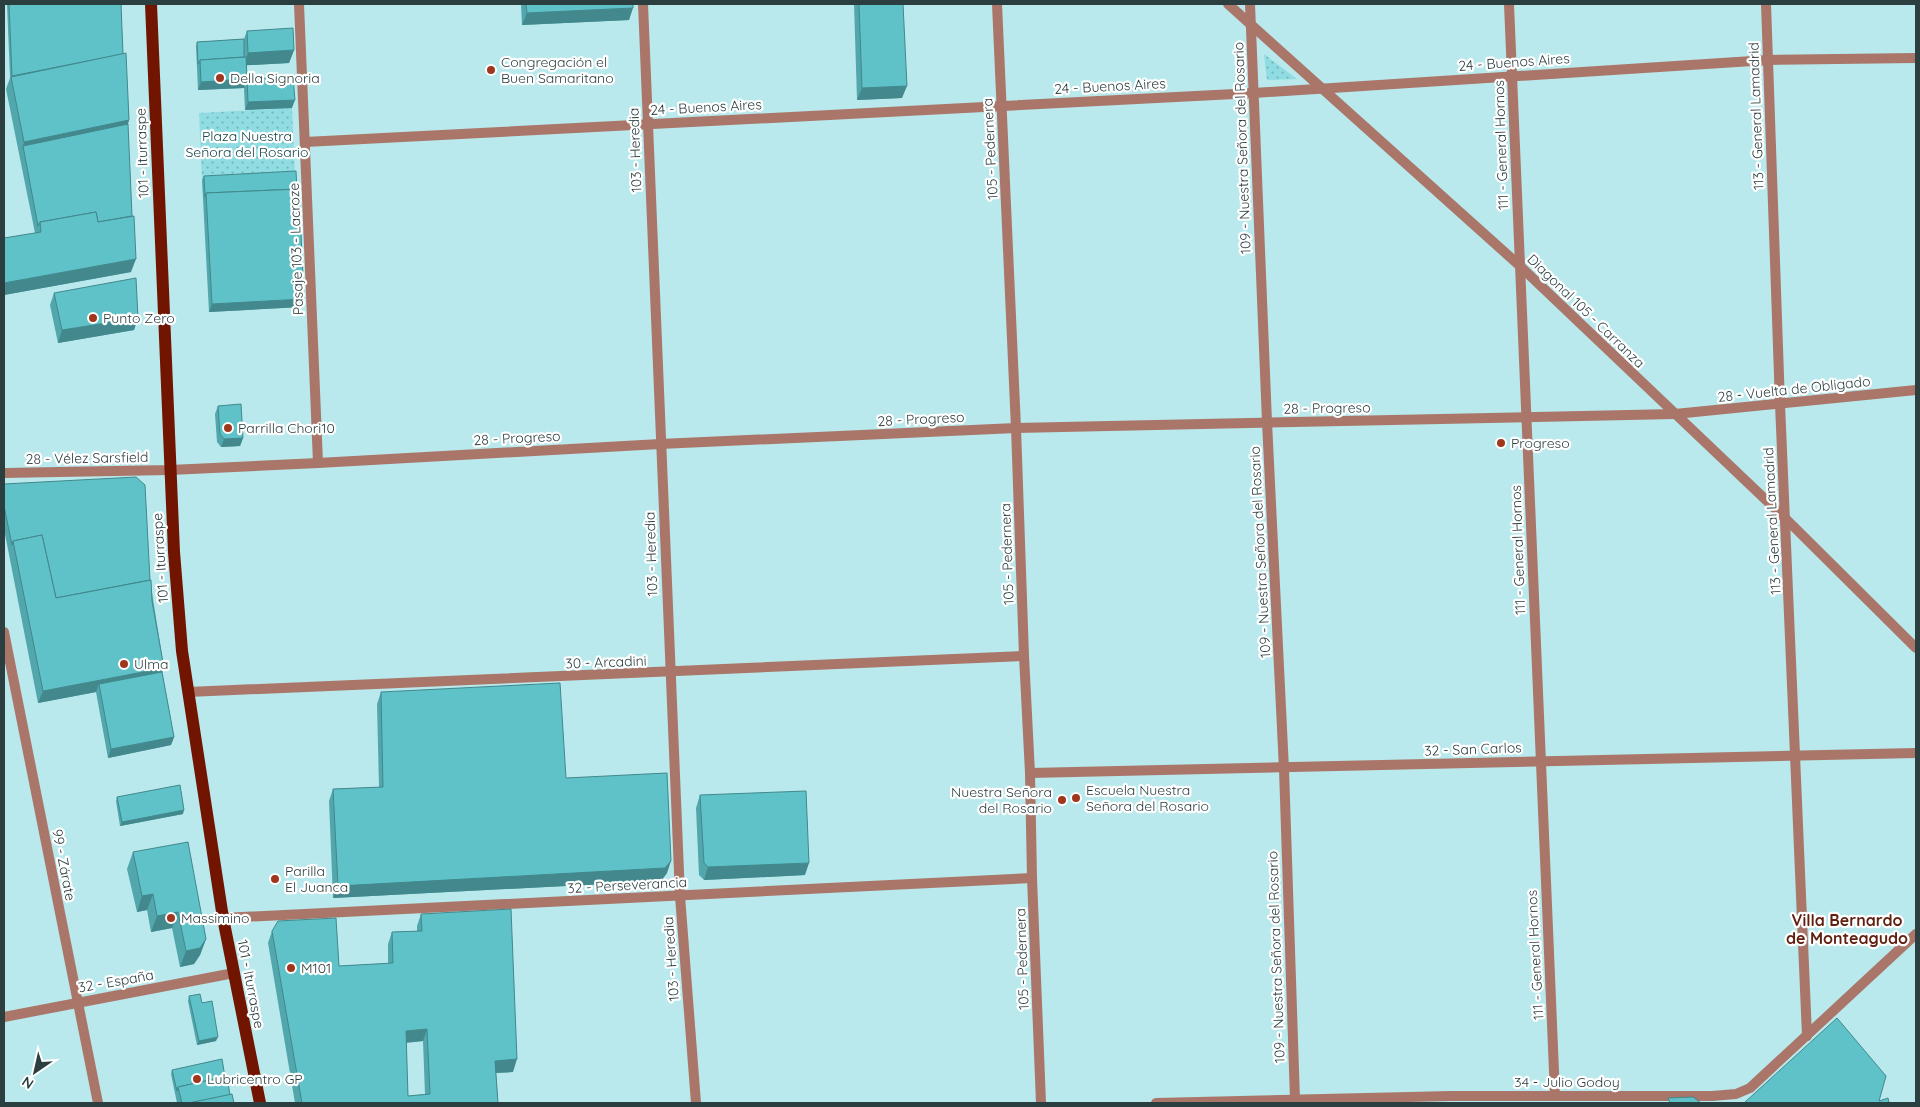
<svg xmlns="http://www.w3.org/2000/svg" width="1920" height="1107" font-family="Quicksand,sans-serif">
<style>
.park{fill:url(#park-dots)}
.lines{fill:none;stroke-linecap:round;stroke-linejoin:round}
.minor{stroke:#aa7669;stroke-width:10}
.primary{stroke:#721500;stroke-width:12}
.wall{fill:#51a7ac;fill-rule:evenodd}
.shaded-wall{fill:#42888c}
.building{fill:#5ec2c8;stroke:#42888c;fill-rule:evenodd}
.poi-dot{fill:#9f361d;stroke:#fff;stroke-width:2}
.labels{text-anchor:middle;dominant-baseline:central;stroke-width:4.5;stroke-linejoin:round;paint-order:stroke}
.poi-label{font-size:14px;fill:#2c3f40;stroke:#fff;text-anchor:start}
.street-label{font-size:14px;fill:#2c3f40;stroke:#fff}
.park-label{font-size:14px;fill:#184649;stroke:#fff}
.quarter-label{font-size:16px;font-weight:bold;fill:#611f0f;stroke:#fff}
</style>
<defs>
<pattern id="park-dots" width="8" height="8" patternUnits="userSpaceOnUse" patternTransform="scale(1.25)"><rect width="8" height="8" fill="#8fdde2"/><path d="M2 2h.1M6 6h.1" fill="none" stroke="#75b5b9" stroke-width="1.8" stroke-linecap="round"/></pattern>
</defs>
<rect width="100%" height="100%" fill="#b9e9ec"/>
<g class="park">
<path d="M1264 54 1297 79 1267 80Z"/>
<path d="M292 108 295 175 202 180 199 113Z"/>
</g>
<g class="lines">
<g class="minor">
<path d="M299 4 318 463"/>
<path d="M643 4 680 896 696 1103"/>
<path d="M997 4 1016 428 1024 656 1030 773 1032 878 1041 1103"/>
<path d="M1228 4 1520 266 1786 519 1916 648"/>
<path d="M1250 4 1267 422 1284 769 1295 1100"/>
<path d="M1509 4 1555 1095"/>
<path d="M1766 4 1780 404 1807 1036"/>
<path d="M305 142 1254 93 1768 60 1916 58"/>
<path d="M4 473 170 470 318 463 660 444 1016 428 1675 414 1916 390"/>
<path d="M4 632 98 1103"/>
<path d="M188 692 1024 656"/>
<path d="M1030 773C1326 768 1621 757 1916 753"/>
<path d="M223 918 1032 878"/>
<path d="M4 1017 234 973"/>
<path d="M1156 1103 1451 1096H1712L1736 1094 1750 1088 1916 934"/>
</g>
<path class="primary" d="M151 4 174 552 182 651 223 918 260 1103"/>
</g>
<g class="wall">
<path d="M7 4H121L123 54 129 120 128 124 131 272 4 295V238L35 233 6 89 10 78Z"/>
<path d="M521 4H633L629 20 522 25Z"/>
<path d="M854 4H903L902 98 857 100Z"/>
<path d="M247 31 294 50 289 63 247 65V79L292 108 245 110 244 88 198 90 196 46 197 42 244 39Z"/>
<path d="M204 176 301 307 209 312 202 180Z"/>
<path d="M54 293 138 318 134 330 58 343 50 305Z"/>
<path d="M218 406 243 438 240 446 221 447 217 442 215 414Z"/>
<path d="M4 484 150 580 164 668 162 672 174 737 171 745 108 758 96 692 38 703 4 529Z"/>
<path d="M381 692 566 778 667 873 661 881 333 898 329 801 333 789 379 787 377 704Z"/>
<path d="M700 795 805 875 704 880 699 875 696 808Z"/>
<path d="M117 797 183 814 120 826 116 801Z"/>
<path d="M133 852 206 939 200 955 194 964 180 967 172 928 151 932 147 910 137 912 127 869Z"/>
<path d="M421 914 513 1072 496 1073 498 1103H295L268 943 272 931 339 966 388 964V944L392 932 417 931V926ZM423 1041 425 1094 408 1096 406 1043Z"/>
<path d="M189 996 202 1003 216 1041 197 1045 188 1001Z"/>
<path d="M172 1070 225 1077 230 1095 234 1103H177L171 1074Z"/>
</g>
<g class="shaded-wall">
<path d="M633 8 629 20 522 25 527 13Z"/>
<path d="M294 50 289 63 200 68 245 61 248 53Z"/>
<path d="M247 79 244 88 198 90 201 82Z"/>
<path d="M907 86 902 98 857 100 862 88Z"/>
<path d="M295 100 292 108 245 110 248 102Z"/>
<path d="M129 120 125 133 23 146 20 154 24 142Z"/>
<path d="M136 259 131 272 4 295V283Z"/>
<path d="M304 299 301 307 209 312 212 304Z"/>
<path d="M138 318 134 330 58 343 62 330Z"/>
<path d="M243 438 240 446 221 447 224 439Z"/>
<path d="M164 668 159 680 99 684 96 692 38 703 43 691Z"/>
<path d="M174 737 171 745 108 758 111 749Z"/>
<path d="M184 810 183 814 120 826 122 822Z"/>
<path d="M671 861 667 873 661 881 333 898 338 886Z"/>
<path d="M809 863 805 875 704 880 708 867Z"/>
<path d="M153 894 147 910 137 912 142 896Z"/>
<path d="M178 912 172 928 151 932 157 916Z"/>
<path d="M206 939 200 955 194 964 180 967 186 951Z"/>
<path d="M427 1029 423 1041 401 1043 406 1031Z"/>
<path d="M218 1037 216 1041 197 1045 199 1041Z"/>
<path d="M517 1059 513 1072 491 1073 495 1061Z"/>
</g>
<g class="building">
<path d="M9 4H121L123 54 12 76Z"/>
<path d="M526 4H633V8L527 13Z"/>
<path d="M859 4H903L907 86 862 88Z"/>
<path d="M293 28 294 50 248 53 247 31Z"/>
<path d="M244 39V57L200 60 198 64 197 42Z"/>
<path d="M126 53 129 120 24 142 11 77Z"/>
<path d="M246 57 247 79 293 77 295 100 248 102 247 79 201 82 200 60Z"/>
<path d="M128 124 132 216 98 222 96 212 40 222 38 226 23 146Z"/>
<path d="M296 171 297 189 206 193 205 197 204 176Z"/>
<path d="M299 189 304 299 212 304 206 193Z"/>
<path d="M96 212 98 222 134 216 136 259 4 283V238L41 232 40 222Z"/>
<path d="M136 278 138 318 62 330 54 293Z"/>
<path d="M241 404 243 438 224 439 220 434 218 406Z"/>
<path d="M136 477 145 485 150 580 56 598 42 535 13 541 12 545 4 506V484Z"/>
<path d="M42 535 56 598 151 580 152 601 164 668 43 691 13 541Z"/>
<path d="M162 672 174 737 111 749 99 684Z"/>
<path d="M560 683 566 778 667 773 671 861 665 868 338 886 333 789 383 787 381 692Z"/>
<path d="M180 785 184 810 122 822 117 797Z"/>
<path d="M806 791 809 863 708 867 704 863 700 795Z"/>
<path d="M188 842 206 939 200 948 186 951 178 912 157 916 153 894 142 896 133 852Z"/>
<path d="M511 909 517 1059 495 1061 498 1103H302L272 931 278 921 336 918 339 966 393 963 392 932 422 931 421 914ZM427 1029 430 1094 408 1096 406 1031Z"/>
<path d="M200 994 202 1003 212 1001 218 1037 199 1041 189 996Z"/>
<path d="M1837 1018 1886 1076 1879 1101 1888 1098 1889 1103H1744Z"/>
<path d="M222 1059 225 1077 178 1087 177 1091 172 1070Z"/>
<path d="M227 1076 230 1095 189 1103H182L178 1087Z"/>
<path d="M232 1094 234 1103H189Z"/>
<path d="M1693 1097 1701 1103H1670L1668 1098Z"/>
</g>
<g class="poi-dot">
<circle cx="491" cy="70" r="5"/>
<circle cx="220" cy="78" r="5"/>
<circle cx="93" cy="318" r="5"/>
<circle cx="228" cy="428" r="5"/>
<circle cx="1501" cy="443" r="5"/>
<circle cx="124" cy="664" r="5"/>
<circle cx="1076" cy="798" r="5"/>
<circle cx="1062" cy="800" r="5"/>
<circle cx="275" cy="879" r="5"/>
<circle cx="171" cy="918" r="5"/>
<circle cx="291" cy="968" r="5"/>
<circle cx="197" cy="1079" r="5"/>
</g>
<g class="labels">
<g class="poi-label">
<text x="501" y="62">Congregación el<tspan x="501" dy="16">Buen Samaritano</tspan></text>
<text x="230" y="78">Della Signoria</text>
<text x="103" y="318">Punto Zero</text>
<text x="238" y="428">Parrilla Chori10</text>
<text x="1511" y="443">Progreso</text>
<text x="134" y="664">Ulma</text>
<text x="1086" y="790">Escuela Nuestra<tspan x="1086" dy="16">Señora del Rosario</tspan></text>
<text x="1052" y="792" text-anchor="end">Nuestra Señora<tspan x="1052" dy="16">del Rosario</tspan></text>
<text x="285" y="871">Parilla<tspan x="285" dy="16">El Juanca</tspan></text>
<text x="181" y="918">Massimino</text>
<text x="301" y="968">M101</text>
<text x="207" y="1079">Lubricentro GP</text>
</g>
<g class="street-label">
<text transform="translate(1514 62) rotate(-4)">24 - Buenos Aires</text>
<text transform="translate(1110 86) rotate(-3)">24 - Buenos Aires</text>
<text transform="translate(706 107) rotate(-3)">24 - Buenos Aires</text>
<text transform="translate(1756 116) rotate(-92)">113 - General Lamadrid</text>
<text transform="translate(1501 145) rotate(-92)">111 - General Hornos</text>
<text transform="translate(1242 148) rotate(-92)">109 - Nuestra Señora del Rosario</text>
<text transform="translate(990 149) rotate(-93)">105 - Pedernera</text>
<text transform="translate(635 150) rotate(-92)">103 - Heredia</text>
<text transform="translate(142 153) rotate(-92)">101 - Iturraspe</text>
<text transform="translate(296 249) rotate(-92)">Pasaje 103 - Lacroze</text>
<text transform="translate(1586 311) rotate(44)">Diagonal 105 - Carranza</text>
<text transform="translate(1794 389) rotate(-6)">28 - Vuelta de Obligado</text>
<text transform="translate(1327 408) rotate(-1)">28 - Progreso</text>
<text transform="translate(921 419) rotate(-3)">28 - Progreso</text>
<text transform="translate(517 438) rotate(-3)">28 - Progreso</text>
<text transform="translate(87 458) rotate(-1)">28 - Vélez Sarsfield</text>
<text transform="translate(1772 521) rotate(-93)">113 - General Lamadrid</text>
<text transform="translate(1518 550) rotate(-92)">111 - General Hornos</text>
<text transform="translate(1260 552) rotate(-93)">109 - Nuestra Señora del Rosario</text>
<text transform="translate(651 554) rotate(-92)">103 - Heredia</text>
<text transform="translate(1007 554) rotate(-92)">105 - Pedernera</text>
<text transform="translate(160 558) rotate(-94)">101 - Iturraspe</text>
<text transform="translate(606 662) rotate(-2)">30 - Arcadini</text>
<text transform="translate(1473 749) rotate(-2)">32 - San Carlos</text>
<text transform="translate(64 865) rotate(79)">99 - Zárate</text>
<text transform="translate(627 885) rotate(-3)">32 - Perseverancia</text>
<text transform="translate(1535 955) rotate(-93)">111 - General Hornos</text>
<text transform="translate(1276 957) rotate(-92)">109 - Nuestra Señora del Rosario</text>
<text transform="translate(671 959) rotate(-94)">103 - Heredia</text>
<text transform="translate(1022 959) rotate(-92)">105 - Pedernera</text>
<text transform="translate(116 981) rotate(-10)">32 - España</text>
<text transform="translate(251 984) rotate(79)">101 - Iturraspe</text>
<text x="1567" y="1082">34 - Julio Godoy</text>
</g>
<g class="park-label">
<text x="247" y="136">Plaza Nuestra<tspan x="247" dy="16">Señora del Rosario</tspan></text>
</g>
<g class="quarter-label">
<text x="1847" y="920">Villa Bernardo<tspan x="1847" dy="18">de Monteagudo</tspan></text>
</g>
</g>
<rect width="1920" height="1107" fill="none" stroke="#2c3f40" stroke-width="10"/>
<g transform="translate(35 1072) rotate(214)" stroke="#ffffff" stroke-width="4" paint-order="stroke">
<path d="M0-4L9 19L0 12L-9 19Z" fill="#2c3f40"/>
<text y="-8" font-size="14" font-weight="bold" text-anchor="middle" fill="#2c3f40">N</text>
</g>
</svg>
